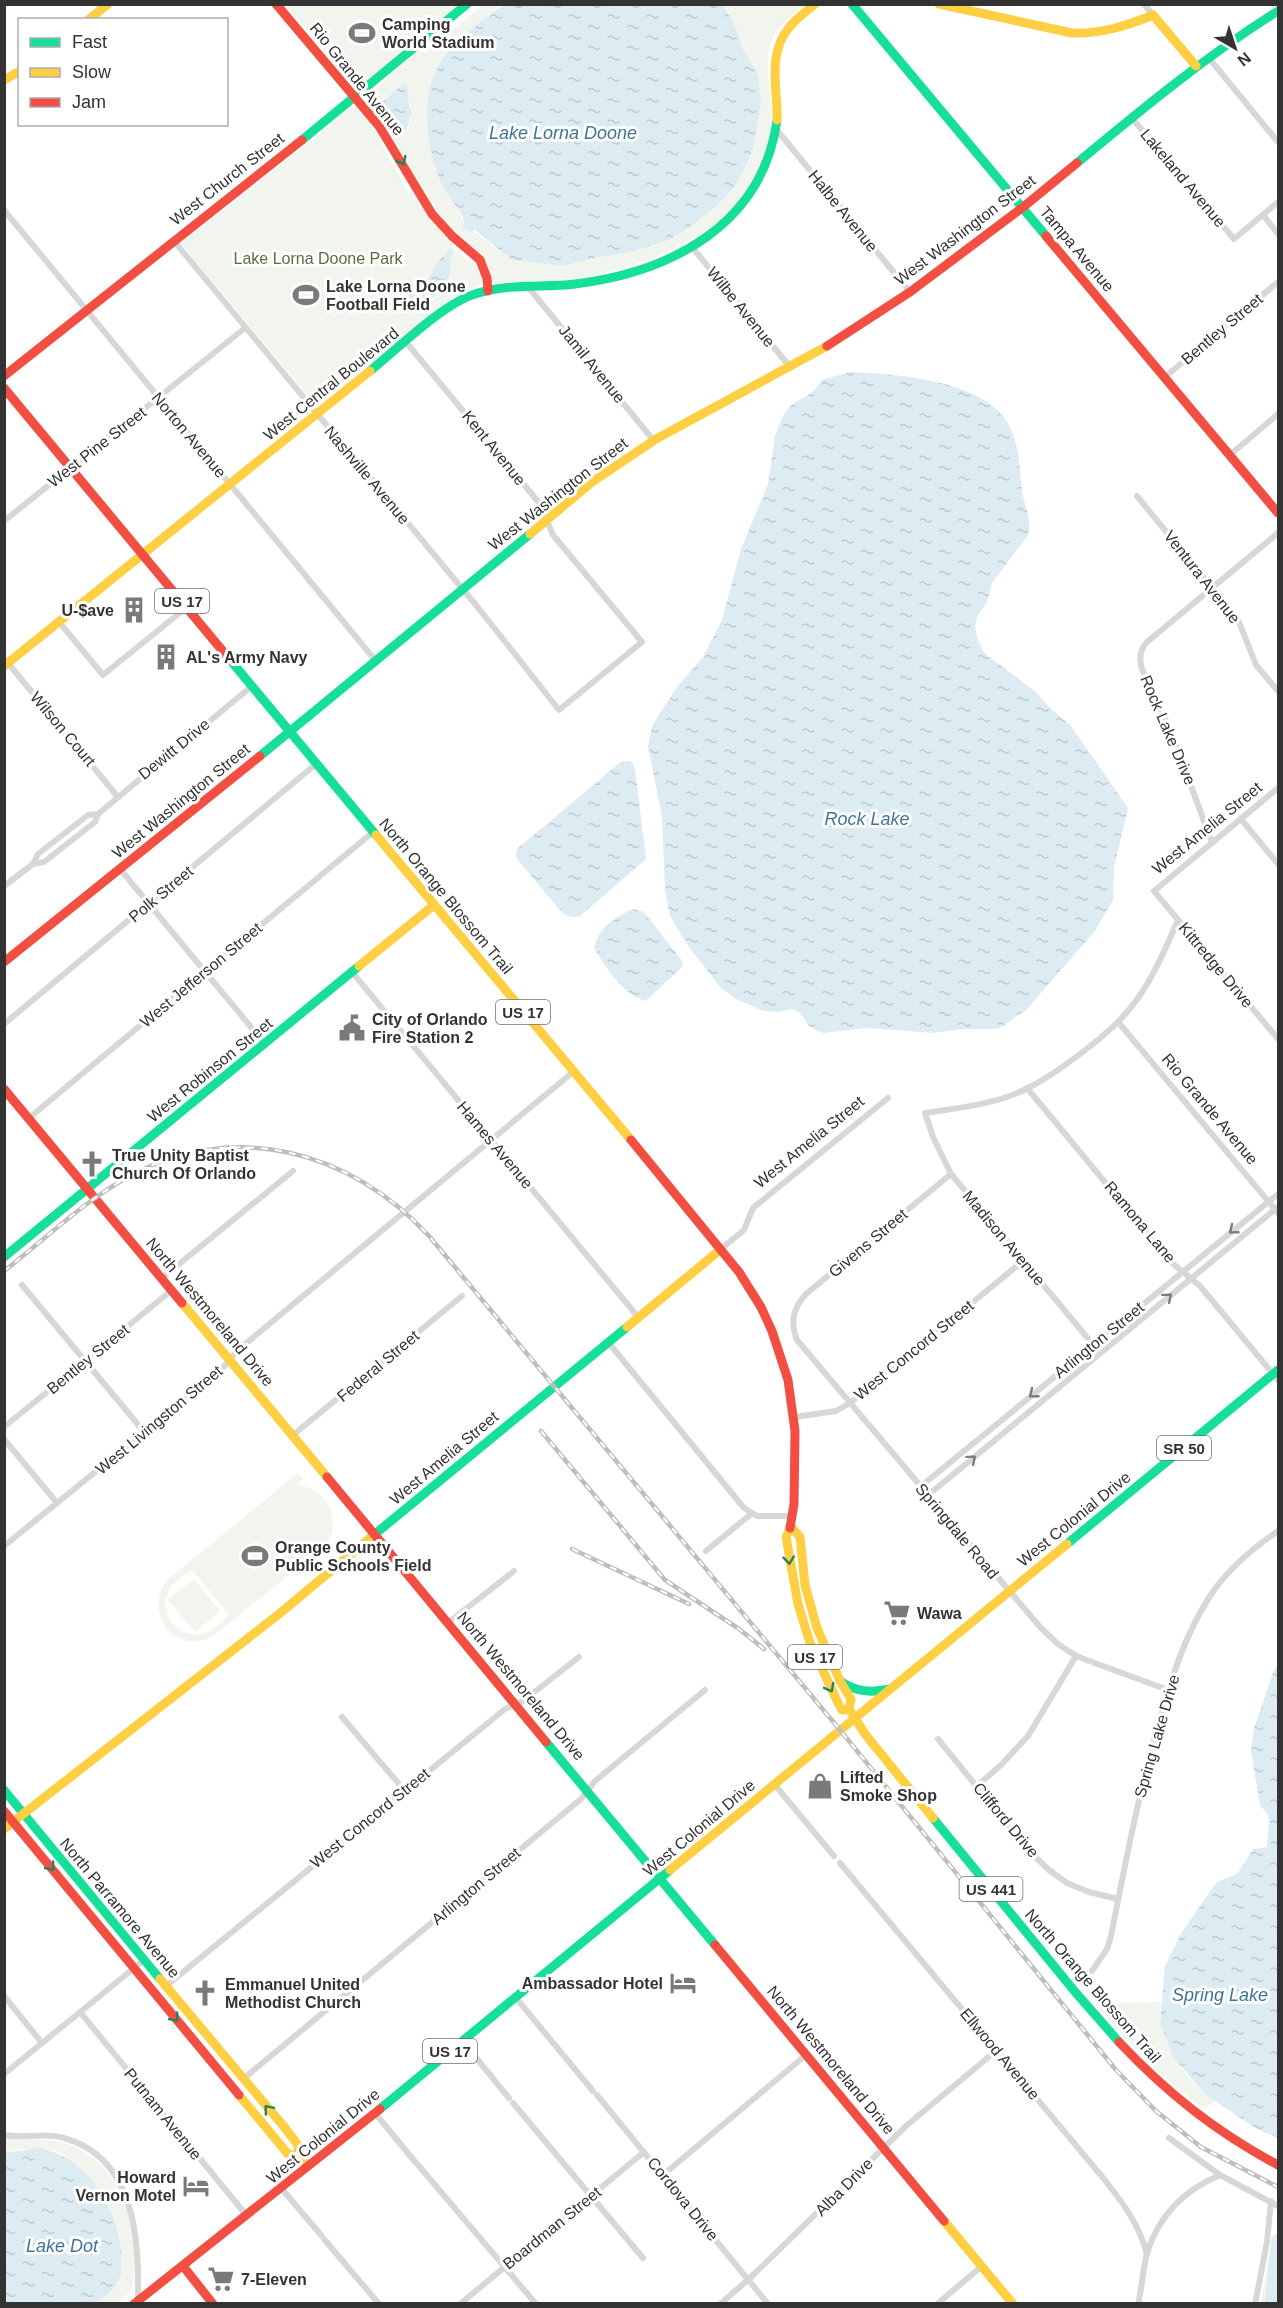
<svg xmlns="http://www.w3.org/2000/svg" width="1283" height="2308" font-family="Helvetica,sans-serif">
<style>
.green{fill:#f1f5ed;fill-rule:evenodd}
.water{fill:url(#water-ripples)}
.lines{fill:none;stroke-linecap:round;stroke-linejoin:round}
.river{stroke:#ddebf3;stroke-width:14}
.street{stroke:#d7d7d7;stroke-width:6}
.fast{stroke:#16e098;stroke-width:9}
.slow{stroke:#ffcf43;stroke-width:9}
.jam{stroke:#f24e42;stroke-width:9}
.rail-casing{stroke:#bebebe;stroke-width:4.5}
.rail{stroke:#fff;stroke-width:2;stroke-dasharray:7;stroke-linecap:butt}
.oneway{stroke:#268160}
.oneway2{stroke:#7d7d7d}
.labels{text-anchor:middle;dominant-baseline:central;stroke-width:6;stroke-linejoin:round;paint-order:stroke}
.shield{fill:#fff;stroke:#707070;stroke-width:1.5}
.shield-label{font-size:15px;font-weight:bold;fill:#333}
.poi-label{font-size:16px;font-weight:bold;fill:#333;stroke:#fff;text-anchor:start}
.street-label{font-size:16px;fill:#333;stroke:#fff}
.park-label{font-size:16px;fill:#56703f;stroke:#fff}
.water-label{font-size:18px;font-style:italic;fill:#3f7597;stroke:#fff}
</style>
<defs>
<pattern id="water-ripples" width="26" height="14" patternUnits="userSpaceOnUse" patternTransform="scale(1.5)"><rect width="26" height="14" fill="#ddebf3"/><path d="M2 4q2-2 4 0t4 0M15 11q2-2 4 0t4 0" fill="none" stroke="#becad1"/></pattern>
</defs>
<rect width="100%" height="100%" fill="#fff"/>
<g class="green">
<path d="M285 5H461L408 49 358 86 351 82Z"/>
<path d="M483 5H505L496 9 455 44 437 67 430 90 427 123 430 145 441 182 457 207 464 224 512 260 562 266 604 256 628 253 669 240 686 230 730 192 742 174 759 88C757 70 749 64 742 49 735 33 733 19 723 5H805C794 13 783 21 775 33 759 57 775 102 771 131 760 201 706 239 644 261 629 266 612 272 596 275 562 281 527 282 492 283L491 275 484 258 447 226 433 209 367 103 368 96 417 51 425 53ZM405 83 412 112 408 129 378 106Z"/>
<path d="M350 107H356L377 126 384 137 383 147 409 194 411 186 452 240 454 249 481 270 485 279 483 283 453 298 317 407 188 252 182 243 187 236 194 233 340 118 341 114ZM449 248 454 252 450 260V270L435 298 415 312 421 282 433 273 437 262Z"/>
<path d="M298 1473 303 1479 296 1485C327 1488 344 1519 325 1546L212 1637C174 1654 144 1615 166 1581ZM192 1570 229 1614C223 1621 215 1628 207 1632 182 1643 157 1616 168 1592 172 1583 184 1575 192 1570Z"/>
<path d="M194 1579 220 1611 195 1632 168 1600Z"/>
<path d="M1161 2002C1161 2010 1159 2019 1161 2026 1169 2057 1190 2083 1215 2101L1204 2109 1147 2063 1095 2004Z"/>
<path d="M4 2138C31 2141 57 2136 81 2150 118 2171 134 2214 135 2255 135 2267 136 2280 130 2291 127 2296 121 2300 117 2303H94L118 2283 122 2261 117 2230 79 2168 65 2156 54 2150 20 2149 5 2153Z"/>
<path d="M1271 2244 1278 2254V2303H1261Z"/>
</g>
<g class="water">
<path d="M505 5H723L736 28 742 48 758 75 761 105 752 152 742 174 730 192 715 207 686 230 669 240 628 253 604 256 562 266 512 260 475 230 469 232 463 228 464 224 463 217C456 205 447 195 441 182 426 149 420 99 438 66 446 51 460 40 472 29 483 20 493 11 505 5Z"/>
<path d="M403 84H407L409 105 412 112 406 132 383 114 378 106Z"/>
<path d="M449 248 454 252C450 259 450 262 450 270 449 287 436 295 425 304 418 309 416 313 408 312 396 294 421 286 430 276 434 272 433 267 437 263 441 257 446 254 449 248Z"/>
<path d="M850 372C896 374 988 380 1010 427 1020 450 1019 467 1022 490 1024 507 1032 517 1028 535L992 583 987 602 978 615 975 625 977 638 984 653 1036 692 1049 707 1071 726 1128 808 1114 867 1113 900 1094 932 1027 1009 1003 1026 996 1029H962L933 1033 867 1028 823 1033 810 1027 799 1012 792 1009 777 1012 763 1011 734 998 721 988 689 947 670 916 665 891 662 817 648 746 652 727 659 714 678 686 703 657 722 620 741 549 768 484 775 436 785 412 791 405 814 391 822 380Z"/>
<path d="M622 761 632 762 635 769 646 859 580 916C570 919 566 916 559 909L521 864 516 857 517 849Z"/>
<path d="M634 909 644 912 683 962 682 967 646 1001C623 995 606 968 594 948 598 928 616 916 634 909Z"/>
<path d="M1278 1665V2138L1257 2129 1206 2095 1173 2057 1160 2024 1165 1966 1182 1932 1216 1883 1238 1873 1253 1849 1267 1847 1269 1821 1268 1815 1260 1805 1251 1751 1254 1728 1274 1670Z"/>
<path d="M40 2148C87 2157 116 2206 121 2250 122 2260 122 2273 118 2282 114 2291 102 2298 94 2303H5V2153Z"/>
</g>
<g class="lines">
<path class="river" d="M1272 2304 1278 2241"/>
<g class="street">
<path d="M1144 4 1153 15"/>
<path d="M1208 57 1278 142"/>
<path d="M1131 117 1234 239 1278 202"/>
<path d="M776 129 910 292"/>
<path d="M4 210 375 660"/>
<path d="M1263 215 1278 234"/>
<path d="M174 241 480 610 559 710 642 642 553 535 540 504 406 342"/>
<path d="M692 247 790 367"/>
<path d="M529 288 654 441"/>
<path d="M1165 377 1278 282"/>
<path d="M1230 455 1278 414"/>
<path d="M1137 496 1230 610 1239 622 1256 665 1278 691"/>
<path d="M4 521 245 328"/>
<path d="M59 622 103 675 187 607"/>
<path d="M8 663 117 796"/>
<path d="M1278 788 1154 891 1278 1039"/>
<path d="M98 814 252 686"/>
<path d="M98 814 95 822 44 862 33 864 38 854 88 815Z"/>
<path d="M1241 819 1278 864"/>
<path d="M1212 843 1172 734 1142 669C1139 659 1139 650 1147 642L1278 533"/>
<path d="M120 869 265 1044"/>
<path d="M4 886 33 864"/>
<path d="M352 972 638 1317"/>
<path d="M1119 1023 1278 1213"/>
<path d="M4 1024 316 764"/>
<path d="M1027 1088 1172 1263 1200 1286 1278 1380"/>
<path d="M29 1118 373 832"/>
<path d="M951 1174 806 1294C793 1308 790 1322 797 1340L1040 1627 1058 1644 1076 1656 1168 1690"/>
<path d="M721 1249 744 1230 753 1208 888 1098"/>
<path d="M162 1278 293 1171"/>
<path d="M22 1285 145 1433"/>
<path d="M608 1342 744 1508 757 1516H793"/>
<path d="M1100 1353 951 1174 933 1137 925 1113C959 1108 997 1104 1028 1088 1050 1077 1070 1062 1089 1047 1108 1032 1124 1018 1138 998 1155 974 1166 947 1178 920"/>
<path d="M795 1417 836 1411 850 1403 1023 1261"/>
<path d="M4 1427 172 1290"/>
<path d="M293 1435 462 1296"/>
<path d="M4 1439 57 1503"/>
<path d="M920 1487 1278 1194"/>
<path d="M927 1496 1278 1207"/>
<path d="M4 1546 222 1369 238 1350 573 1072"/>
<path d="M706 1551 751 1514"/>
<path d="M448 1623 514 1571"/>
<path d="M342 1717 404 1790"/>
<path d="M938 1739 1029 1851 1049 1870 1067 1883 1089 1892 1118 1899"/>
<path d="M775 1785 834 1856"/>
<path d="M977 1786 1001 1765 1028 1736 1076 1656"/>
<path d="M840 1863 1104 2179C1123 2203 1139 2224 1147 2254"/>
<path d="M1092 1971 1107 1949 1111 1936C1125 1865 1138 1796 1158 1727 1170 1682 1184 1636 1210 1596 1227 1570 1253 1548 1278 1531"/>
<path d="M166 1986 505 1709 523 1701 579 1657"/>
<path d="M4 1996 42 2043"/>
<path d="M516 1998 593 2091"/>
<path d="M80 2012 247 2216"/>
<path d="M460 2044 473 2054 509 2098"/>
<path d="M4 2074 144 1960"/>
<path d="M243 2079 581 1799 595 1781 705 1690"/>
<path d="M597 2095 768 2304"/>
<path d="M513 2103 643 2258"/>
<path d="M375 2113 416 2163"/>
<path d="M4 2135C24 2139 45 2132 64 2138 136 2158 139 2240 138 2300"/>
<path d="M1169 2138 1220 2175 1278 2206"/>
<path d="M419 2166 536 2304"/>
<path d="M663 2175 807 2054"/>
<path d="M281 2188 321 2235"/>
<path d="M324 2239 379 2304"/>
<path d="M460 2304 644 2152"/>
<path d="M720 2304 748 2280 906 2126 997 2050"/>
<path d="M937 2304 982 2266"/>
<path d="M1138 2304C1142 2287 1143 2269 1147 2253 1159 2215 1184 2190 1220 2175"/>
<path d="M1255 2304 1267 2242 1271 2201"/>
</g>
<g class="fast">
<path d="M852 4 1046 236"/>
<path d="M302 140 467 4"/>
<path d="M1077 163C1142 109 1206 56 1278 11"/>
<path d="M370 371C397 349 441 306 472 295 505 283 541 288 575 284 672 272 763 224 777 120"/>
<path d="M231 661 376 835"/>
<path d="M260 756 530 534"/>
<path d="M4 1257 359 966"/>
<path d="M369 1539 627 1327"/>
<path d="M1067 1544 1278 1370"/>
<path d="M840 1681C856 1692 871 1693 890 1689"/>
<path d="M546 1742 715 1945"/>
<path d="M4 1790 160 1979"/>
<path d="M933 1818 1076 1993 1119 2042"/>
<path d="M380 2109 670 1870"/>
</g>
<g class="slow">
<path d="M939 4 1072 33C1101 34 1126 26 1153 15L1196 66"/>
<path d="M88 20 108 4"/>
<path d="M4 80 20 71"/>
<path d="M777 120C778 90 767 55 788 29 795 19 806 12 815 4"/>
<path d="M530 534 592 482 656 439 827 346"/>
<path d="M4 666 370 371"/>
<path d="M376 835 631 1140"/>
<path d="M359 966 434 905"/>
<path d="M182 1303 327 1477"/>
<path d="M627 1327 721 1249"/>
<path d="M790 1528 786 1537 798 1604 810 1643 839 1705 842 1710 849 1709"/>
<path d="M792 1528 800 1537 805 1585 817 1628 840 1681 851 1699 849 1709 865 1734 933 1818"/>
<path d="M4 1829 279 1614 369 1539"/>
<path d="M670 1870 1067 1544"/>
<path d="M160 1979 285 2128 298 2145 299 2156 308 2166"/>
<path d="M239 2095 288 2154 299 2156"/>
<path d="M944 2221 1013 2304"/>
</g>
<g class="jam">
<path d="M276 4 379 126 432 214 452 236 480 260 487 278 488 291"/>
<path d="M1046 236 1278 513"/>
<path d="M827 346 910 292 1022 208 1077 163"/>
<path d="M4 376 302 140"/>
<path d="M4 388 231 661"/>
<path d="M4 962 260 756"/>
<path d="M4 1089 182 1303"/>
<path d="M631 1140 739 1272 761 1307 772 1331 788 1380 795 1431 794 1504 790 1528"/>
<path d="M327 1477 546 1742"/>
<path d="M4 1811 239 2095"/>
<path d="M715 1945 944 2221"/>
<path d="M1119 2042C1167 2093 1216 2132 1278 2165"/>
<path d="M183 2266 213 2304"/>
<path d="M134 2304 380 2109"/>
</g>
<g class="rail-casing">
<g id="rail">
<path d="M4 1271C44 1240 83 1202 128 1177 233 1119 350 1150 429 1236L840 1730 1116 2070 1156 2111 1201 2147 1278 2187"/>
<path d="M541 1431 665 1580 739 1629 764 1649"/>
<path d="M572 1549 689 1604"/>
</g>
</g>
<use href="#rail" class="rail"/>
</g>
<defs><path id="oneway-chevron" d="M-2-3.5L2.5 0L-2 3.5" fill="none" stroke-width="1.6" stroke-linecap="round" stroke-linejoin="round" transform="scale(1.5)"/></defs>
<g class="oneway">
<use href="#oneway-chevron" transform="translate(402 161) rotate(63)"/>
<use href="#oneway-chevron" transform="translate(789 1560) rotate(84)"/>
<use href="#oneway-chevron" transform="translate(830 1688) rotate(62)"/>
<use href="#oneway-chevron" transform="translate(51 1867) rotate(50)"/>
<use href="#oneway-chevron" transform="translate(175 2018) rotate(50)"/>
<use href="#oneway-chevron" transform="translate(268 2109) rotate(-130)"/>
</g>
<g class="oneway2">
<use href="#oneway-chevron" transform="translate(1233 1230) rotate(141)"/>
<use href="#oneway-chevron" transform="translate(1168 1297) rotate(-40)"/>
<use href="#oneway-chevron" transform="translate(1033 1394) rotate(141)"/>
<use href="#oneway-chevron" transform="translate(972 1459) rotate(-40)"/>
</g>
<defs>
<g id="stadium-bare" transform="scale(2.07)"><path d="M0-5a6.5 5 0 1 0 0 10a6.5 5 0 1 0 0-10ZM-3.5-1.8h7v3.6h-7Z" fill="#7a7a7a" stroke="#fff" stroke-width="2.5" paint-order="stroke"/></g>
<g id="building-bare" transform="scale(2.07)"><path d="M-4-6H4V6H1V3H-1V6H-4ZM-2.5-4.3h1.7v1.8h-1.7ZM.8-4.3h1.7v1.8H.8ZM-2.5-1h1.7V.8h-1.7ZM.8-1h1.7V.8H.8Z" fill="#7a7a7a" stroke="#fff" stroke-width="2.5" paint-order="stroke"/></g>
<g id="civic-bare" transform="scale(2.07)"><path d="M-.6-6.5H3V-4.5H.6V-3L4-1V1h2V6H-6V1h2V-1L-.6-3ZM-1.2 2.5V6h2.4V2.5Z" fill="#7a7a7a" stroke="#fff" stroke-width="2.5" paint-order="stroke"/></g>
<g id="church-bare" transform="scale(2.07)"><path d="M-1.2-6h2.4v3.5h3.3v2.4h-3.3V6h-2.4V-.1h-3.3v-2.4h3.3Z" fill="#7a7a7a" stroke="#fff" stroke-width="2.5" paint-order="stroke"/></g>
<g id="supermarket-bare" transform="scale(2.07)"><path d="M-6-5.5h2.5l.6 2H6L4.5 2H-2.5L-4.4-4H-6ZM-1.5 3.2a1.3 1.3 0 1 0 .1 0ZM3 3.2a1.3 1.3 0 1 0 .1 0Z" fill="#7a7a7a" stroke="#fff" stroke-width="2.5" paint-order="stroke"/></g>
<g id="shop-bare" transform="scale(2.07)"><path d="M-5-2.5h2.3a2.7 3.5 0 0 1 5.4 0H5L5.5 6h-11ZM-1.5-2.5h3a1.5 2.3 0 0 0-3 0Z" fill="#7a7a7a" stroke="#fff" stroke-width="2.5" paint-order="stroke"/></g>
<g id="hotel-bare" transform="scale(2.07)"><path d="M-6-4.5h1.5V1H6V5H4.5V3h-9V5H-6ZM-4 0a1.8 1.8 0 1 1 3.6 0ZM.5 0V-2.5h3Q6-2.5 6 0Z" fill="#7a7a7a" stroke="#fff" stroke-width="2.5" paint-order="stroke"/></g>
</defs>
<g fill-rule="evenodd">
<use href="#stadium-bare" x="362" y="33"/>
<use href="#stadium-bare" x="306" y="295"/>
<use href="#building-bare" x="134" y="610"/>
<use href="#building-bare" x="166" y="657"/>
<use href="#civic-bare" x="352" y="1028"/>
<use href="#church-bare" x="92" y="1164"/>
<use href="#stadium-bare" x="255" y="1556"/>
<use href="#supermarket-bare" x="897" y="1613"/>
<use href="#shop-bare" x="820" y="1786"/>
<use href="#hotel-bare" x="683" y="1983"/>
<use href="#church-bare" x="205" y="1993"/>
<use href="#hotel-bare" x="196" y="2186"/>
<use href="#supermarket-bare" x="221" y="2279"/>
</g>
<g class="labels">
<g class="shield">
<rect x="155" y="589" width="54" height="24" rx="4.5"/>
<rect x="496" y="1000" width="54" height="24" rx="4.5"/>
<rect x="1157" y="1436" width="54" height="24" rx="4.5"/>
<rect x="788" y="1645" width="54" height="24" rx="4.5"/>
<rect x="959.5" y="1877" width="63" height="24" rx="4.5"/>
<rect x="423" y="2039" width="54" height="24" rx="4.5"/>
</g>
<g class="shield-label">
<text x="182" y="601">US 17</text>
<text x="523" y="1012">US 17</text>
<text x="1184" y="1448">SR 50</text>
<text x="815" y="1657">US 17</text>
<text x="991" y="1889">US 441</text>
<text x="450" y="2051">US 17</text>
</g>
<g class="poi-label">
<text x="382" y="24">Camping<tspan x="382" dy="18">World Stadium</tspan></text>
<text x="326" y="286">Lake Lorna Doone<tspan x="326" dy="18">Football Field</tspan></text>
<text x="114" y="610" text-anchor="end">U-$ave</text>
<text x="186" y="657">AL's Army Navy</text>
<text x="372" y="1019">City of Orlando<tspan x="372" dy="18">Fire Station 2</tspan></text>
<text x="112" y="1155">True Unity Baptist<tspan x="112" dy="18">Church Of Orlando</tspan></text>
<text x="275" y="1547">Orange County<tspan x="275" dy="18">Public Schools Field</tspan></text>
<text x="917" y="1613">Wawa</text>
<text x="840" y="1777">Lifted<tspan x="840" dy="18">Smoke Shop</tspan></text>
<text x="663" y="1983" text-anchor="end">Ambassador Hotel</text>
<text x="225" y="1984">Emmanuel United<tspan x="225" dy="18">Methodist Church</tspan></text>
<text x="176" y="2177" text-anchor="end">Howard<tspan x="176" dy="18">Vernon Motel</tspan></text>
<text x="241" y="2279">7-Eleven</text>
</g>
<g class="street-label">
<text transform="translate(357 79) rotate(51)">Rio Grande Avenue</text>
<text transform="translate(1183 178) rotate(50)">Lakeland Avenue</text>
<text transform="translate(227 179) rotate(-38)">West Church Street</text>
<text transform="translate(843 211) rotate(51)">Halbe Avenue</text>
<text transform="translate(965 230) rotate(-37)">West Washington Street</text>
<text transform="translate(1077 249) rotate(50)">Tampa Avenue</text>
<text transform="translate(741 307) rotate(51)">Wilbe Avenue</text>
<text transform="translate(1222 329) rotate(-40)">Bentley Street</text>
<text transform="translate(592 364) rotate(51)">Jamil Avenue</text>
<text transform="translate(331 384) rotate(-39)">West Central Boulevard</text>
<text transform="translate(189 435) rotate(50)">Norton Avenue</text>
<text transform="translate(97 447) rotate(-38)">West Pine Street</text>
<text transform="translate(494 448) rotate(51)">Kent Avenue</text>
<text transform="translate(367 475) rotate(50)">Nashville Avenue</text>
<text transform="translate(558 494) rotate(-38)">West Washington Street</text>
<text transform="translate(1202 577) rotate(52)">Ventura Avenue</text>
<text transform="translate(63 729) rotate(50)">Wilson Court</text>
<text transform="translate(1168 730) rotate(67)">Rock Lake Drive</text>
<text transform="translate(174 749) rotate(-39)">Dewitt Drive</text>
<text transform="translate(181 801) rotate(-39)">West Washington Street</text>
<text transform="translate(1207 828) rotate(-39)">West Amelia Street</text>
<text transform="translate(161 894) rotate(-40)">Polk Street</text>
<text transform="translate(446 896) rotate(50)">North Orange Blossom Trail</text>
<text transform="translate(1216 965) rotate(50)">Kittredge Drive</text>
<text transform="translate(201 975) rotate(-40)">West Jefferson Street</text>
<text transform="translate(210 1070) rotate(-39)">West Robinson Street</text>
<text transform="translate(1210 1109) rotate(50)">Rio Grande Avenue</text>
<text transform="translate(809 1142) rotate(-39)">West Amelia Street</text>
<text transform="translate(495 1145) rotate(50)">Hames Avenue</text>
<text transform="translate(1140 1222) rotate(50)">Ramona Lane</text>
<text transform="translate(1004 1238) rotate(50)">Madison Avenue</text>
<text transform="translate(868 1243) rotate(-40)">Givens Street</text>
<text transform="translate(210 1312) rotate(50)">North Westmoreland Drive</text>
<text transform="translate(1099 1340) rotate(-39)">Arlington Street</text>
<text transform="translate(914 1350) rotate(-39)">West Concord Street</text>
<text transform="translate(88 1359) rotate(-39)">Bentley Street</text>
<text transform="translate(378 1366) rotate(-40)">Federal Street</text>
<text transform="translate(159 1420) rotate(-40)">West Livingston Street</text>
<text transform="translate(444 1458) rotate(-40)">West Amelia Street</text>
<text transform="translate(1074 1519) rotate(-39)">West Colonial Drive</text>
<text transform="translate(957 1531) rotate(50)">Springdale Road</text>
<text transform="translate(521 1686) rotate(50)">North Westmoreland Drive</text>
<text transform="translate(1157 1736) rotate(-74)">Spring Lake Drive</text>
<text transform="translate(370 1818) rotate(-39)">West Concord Street</text>
<text transform="translate(1006 1820) rotate(50)">Clifford Drive</text>
<text transform="translate(699 1828) rotate(-40)">West Colonial Drive</text>
<text transform="translate(476 1886) rotate(-40)">Arlington Street</text>
<text transform="translate(120 1908) rotate(50)">North Parramore Avenue</text>
<text transform="translate(1093 1986) rotate(49)">North Orange Blossom Trail</text>
<text transform="translate(1000 2054) rotate(50)">Ellwood Avenue</text>
<text transform="translate(831 2060) rotate(50)">North Westmoreland Drive</text>
<text transform="translate(163 2114) rotate(51)">Putnam Avenue</text>
<text transform="translate(323 2136) rotate(-39)">West Colonial Drive</text>
<text transform="translate(844 2187) rotate(-45)">Alba Drive</text>
<text transform="translate(683 2199) rotate(51)">Cordova Drive</text>
<text transform="translate(552 2228) rotate(-39)">Boardman Street</text>
</g>
<g class="park-label">
<text x="318" y="258">Lake Lorna Doone Park</text>
</g>
<g class="water-label">
<text x="563" y="133">Lake Lorna Doone</text>
<text x="867" y="819">Rock Lake</text>
<text x="1220" y="1995">Spring Lake</text>
<text x="62" y="2246">Lake Dot</text>
</g>
</g>
<rect width="1283" height="2308" fill="none" stroke="#333333" stroke-width="12"/>
<rect x="18" y="18" width="210" height="108" fill="#ffffff" stroke="#adadad" stroke-width="1.5"/>
<rect x="30" y="38" width="30" height="9" fill="#16e098" stroke="#adadad" stroke-width="1.5"/>
<text x="72" y="48" font-size="18" fill="#333333">Fast</text>
<rect x="30" y="68" width="30" height="9" fill="#ffcf43" stroke="#adadad" stroke-width="1.5"/>
<text x="72" y="78" font-size="18" fill="#333333">Slow</text>
<rect x="30" y="98" width="30" height="9" fill="#f24e42" stroke="#adadad" stroke-width="1.5"/>
<text x="72" y="108" font-size="18" fill="#333333">Jam</text>
<g transform="translate(1235 48) rotate(141)" stroke="#ffffff" stroke-width="4.5" paint-order="stroke">
<path d="M0-4.5L10 22L0 15L-10 22Z" fill="#333333"/>
<text y="-9" font-size="16" font-weight="bold" text-anchor="middle" fill="#333333">N</text>
</g>
</svg>
